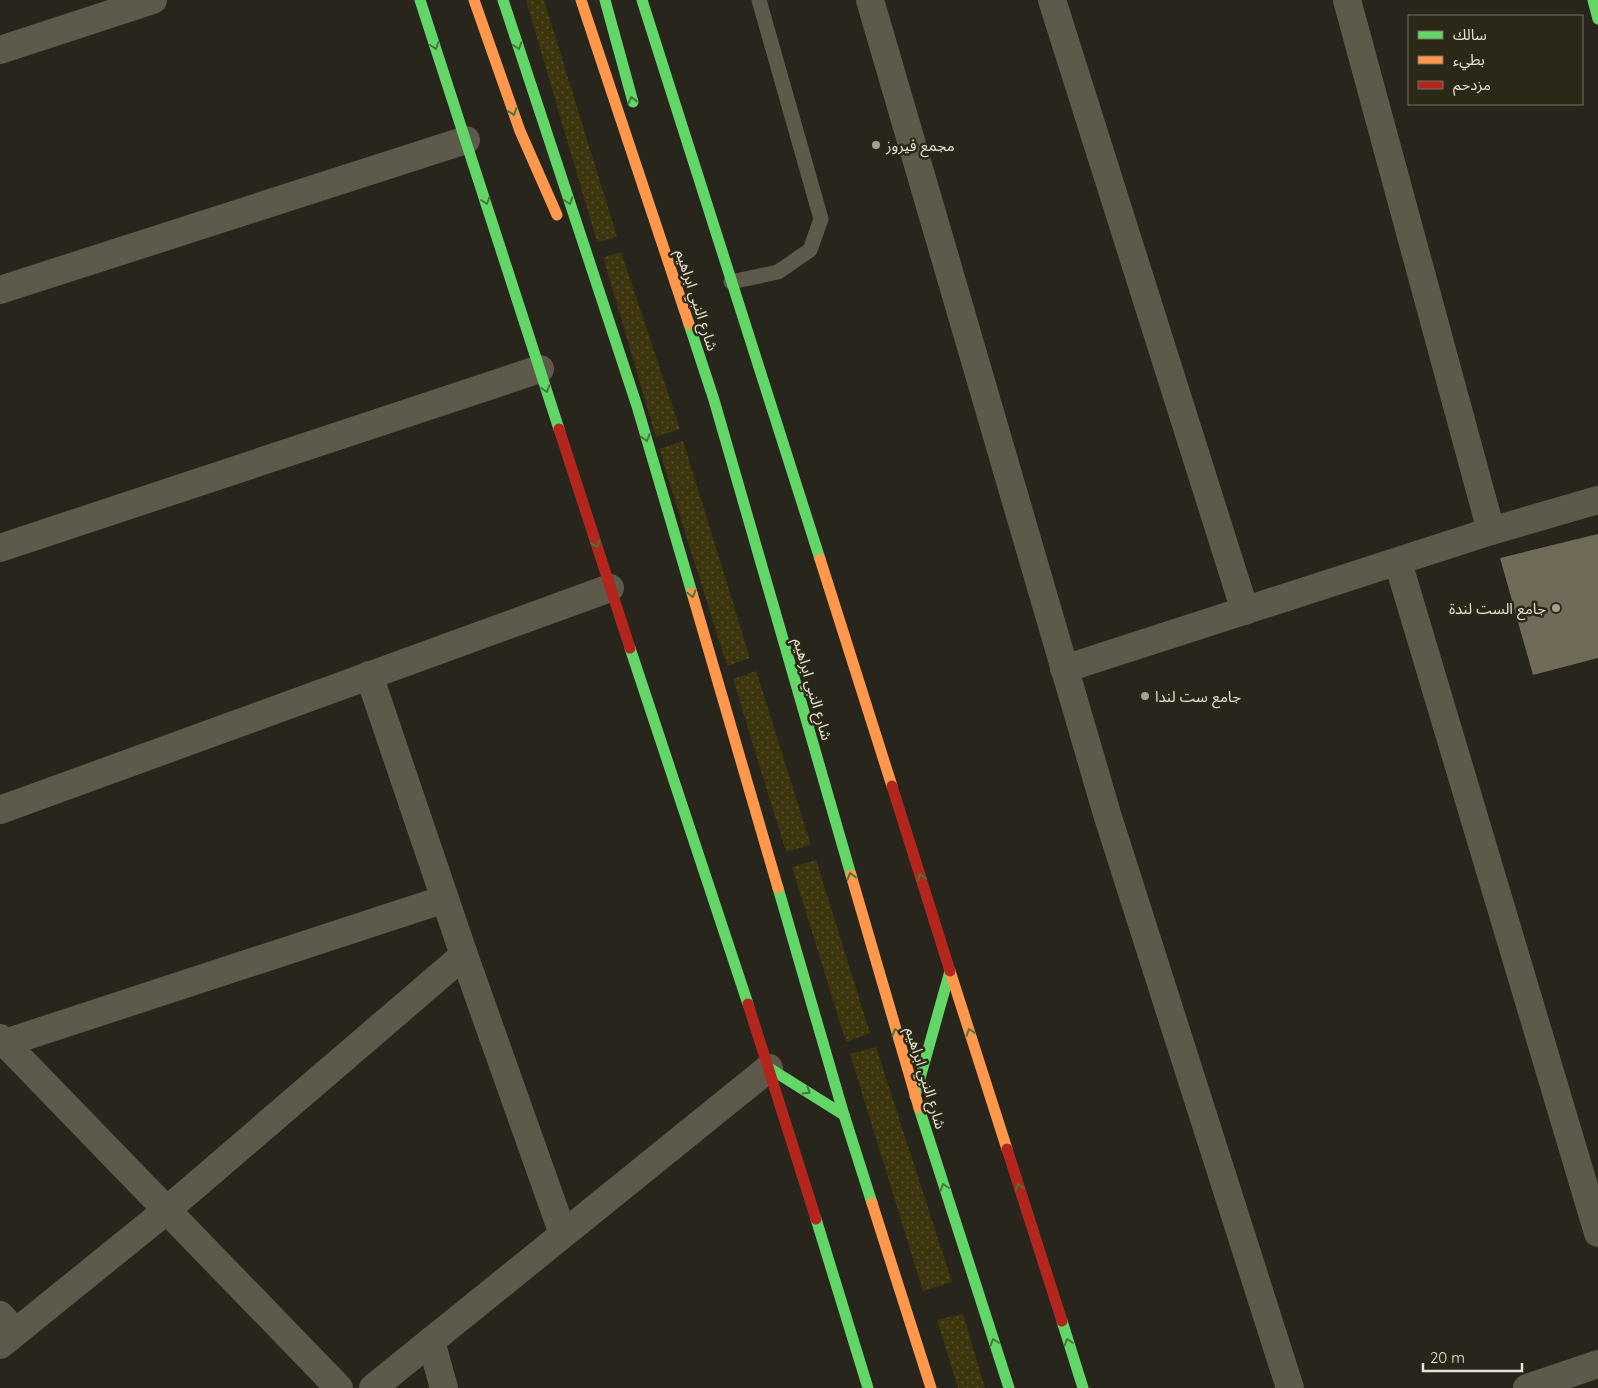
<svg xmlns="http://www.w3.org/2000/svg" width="1598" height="1388" font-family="Quicksand,'Noto Sans Arabic',sans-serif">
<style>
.park{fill:url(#park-dots)}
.building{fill:#6f6b58}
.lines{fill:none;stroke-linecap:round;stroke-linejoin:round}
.lane{stroke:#5d594b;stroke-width:15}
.street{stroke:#5d594b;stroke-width:28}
.fast{stroke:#63d668;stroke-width:11}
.slow{stroke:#ff974d;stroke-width:11}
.jam{stroke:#b3261e;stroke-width:11}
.oneway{stroke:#45763b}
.poi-dot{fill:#a3a197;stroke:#2c2817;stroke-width:2}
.labels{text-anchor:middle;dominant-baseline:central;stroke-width:5;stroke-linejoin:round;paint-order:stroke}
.poi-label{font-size:15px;fill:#e6e4d9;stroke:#2c2817;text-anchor:start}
.street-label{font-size:15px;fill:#e6e4d9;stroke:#2c2817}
</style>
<defs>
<pattern id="park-dots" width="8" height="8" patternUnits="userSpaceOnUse" patternTransform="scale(1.25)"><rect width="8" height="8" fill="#3d350e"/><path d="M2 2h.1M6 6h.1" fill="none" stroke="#595230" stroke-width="1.8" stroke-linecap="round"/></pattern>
</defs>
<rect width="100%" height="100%" fill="#27251c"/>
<g class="park">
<path d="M526 0H544L617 237 597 242Z"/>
<path d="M621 252 680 429 656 437 603 257Z"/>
<path d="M683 441 750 658 727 666 659 449Z"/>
<path d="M756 671 811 845 786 852 733 679Z"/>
<path d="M816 860 870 1033 846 1042 792 867Z"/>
<path d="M876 1047 952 1282 923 1291 850 1054Z"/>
<path d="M963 1314 985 1388H958L937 1320Z"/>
</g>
<path class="building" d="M1598 534V658L1533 675 1500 558Z"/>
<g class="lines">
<path class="lane" d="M731 282 778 272 810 250 821 219 759 0"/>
<g class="street">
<path d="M870 0 1107 814 1290 1388"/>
<path d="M1052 0 1245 611"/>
<path d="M1347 0 1491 531"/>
<path d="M0 50 153 0"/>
<path d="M0 290 466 140"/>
<path d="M0 548 540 369"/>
<path d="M1398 562 1598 1233"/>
<path d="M1064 669 1491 531 1598 500"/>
<path d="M369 675 464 955 563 1234"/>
<path d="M0 810 610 588"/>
<path d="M0 1038 339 1388"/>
<path d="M5 1043 445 899"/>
<path d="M0 1315 16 1332"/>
<path d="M431 1341 444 1388"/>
<path d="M0 1345 167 1210 464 955"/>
<path d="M373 1388 769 1068"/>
<path d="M1527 1388 1598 1364"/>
</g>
<g class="fast">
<path d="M420 0 559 429"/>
<path d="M503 0 637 406 692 593"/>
<path d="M605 0 633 102"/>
<path d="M642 0 820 559"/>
<path d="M1593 0 1598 19"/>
<path d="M689 324 714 400 851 875"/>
<path d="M630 648 748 1004"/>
<path d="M778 888 844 1115 872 1203"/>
<path d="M769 1068 844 1115"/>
<path d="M915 1096 950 971"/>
<path d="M919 1108 1009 1388"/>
<path d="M816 1219 868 1388"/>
<path d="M1062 1321 1083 1388"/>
</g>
<g class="slow">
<path d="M474 0 520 131 557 215"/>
<path d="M581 0 689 324"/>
<path d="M820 559 892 786"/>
<path d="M692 593 778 888"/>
<path d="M851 875 919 1108"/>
<path d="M950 971 1007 1149"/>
<path d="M872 1203 931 1388"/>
</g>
<g class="jam">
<path d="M559 429 630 648"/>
<path d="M892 786 950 971"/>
<path d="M748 1004 816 1219"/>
<path d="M1007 1149 1062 1321"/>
</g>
</g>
<defs><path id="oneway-chevron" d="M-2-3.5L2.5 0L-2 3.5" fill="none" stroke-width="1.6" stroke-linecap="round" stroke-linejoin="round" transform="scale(1.25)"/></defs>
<g class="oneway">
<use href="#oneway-chevron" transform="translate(435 46) rotate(72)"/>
<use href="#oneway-chevron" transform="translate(518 46) rotate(72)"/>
<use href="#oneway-chevron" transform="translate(632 100) rotate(-104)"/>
<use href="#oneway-chevron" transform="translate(513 112) rotate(71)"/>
<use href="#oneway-chevron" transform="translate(486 201) rotate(72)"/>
<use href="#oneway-chevron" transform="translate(569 201) rotate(72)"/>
<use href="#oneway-chevron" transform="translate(546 389) rotate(72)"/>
<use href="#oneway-chevron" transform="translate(646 438) rotate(74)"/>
<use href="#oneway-chevron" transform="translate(596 544) rotate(72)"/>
<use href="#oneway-chevron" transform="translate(692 594) rotate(74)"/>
<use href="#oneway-chevron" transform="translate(851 876) rotate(-106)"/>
<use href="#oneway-chevron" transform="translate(921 877) rotate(-108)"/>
<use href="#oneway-chevron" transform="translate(896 1032) rotate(-106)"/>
<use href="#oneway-chevron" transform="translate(970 1032) rotate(-108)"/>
<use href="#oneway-chevron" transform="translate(807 1091) rotate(32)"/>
<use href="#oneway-chevron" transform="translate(944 1187) rotate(-108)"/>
<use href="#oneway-chevron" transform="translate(1019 1187) rotate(-108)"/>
<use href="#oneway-chevron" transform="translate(994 1342) rotate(-108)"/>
<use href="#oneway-chevron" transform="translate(1068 1342) rotate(-108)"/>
</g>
<g class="poi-dot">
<circle cx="876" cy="145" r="5"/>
<circle cx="1556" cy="608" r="5"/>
<circle cx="1145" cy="696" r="5"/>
</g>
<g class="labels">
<g class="poi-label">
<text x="886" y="145">مجمع فيروز</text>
<text x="1546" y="608" text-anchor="end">جامع الست لندة</text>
<text x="1155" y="696">جامع ست لندا</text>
</g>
<g class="street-label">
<text transform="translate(697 300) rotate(72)">شارع النبي ابراهيم</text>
<text transform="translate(813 689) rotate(74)">شارع النبي ابراهيم</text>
<text transform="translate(926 1078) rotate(73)">شارع النبي ابراهيم</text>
</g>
</g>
<rect x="1408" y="15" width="175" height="90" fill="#2c2817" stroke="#767365"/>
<rect x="1418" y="31" width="25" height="8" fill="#63d668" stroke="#767365"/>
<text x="1453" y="40" font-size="15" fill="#e6e4d9">سالك</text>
<rect x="1418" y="56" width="25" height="8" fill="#ff974d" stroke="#767365"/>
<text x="1453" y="65" font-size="15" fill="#e6e4d9">بطيء</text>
<rect x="1418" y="81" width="25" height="8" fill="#b3261e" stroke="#767365"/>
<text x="1453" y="90" font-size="15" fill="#e6e4d9">مزدحم</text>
<path d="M1423 1363v8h99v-8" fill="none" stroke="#e6e4d9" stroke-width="2.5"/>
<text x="1430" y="1363" font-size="15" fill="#e6e4d9" stroke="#2c2817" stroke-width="4" paint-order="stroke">20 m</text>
</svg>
